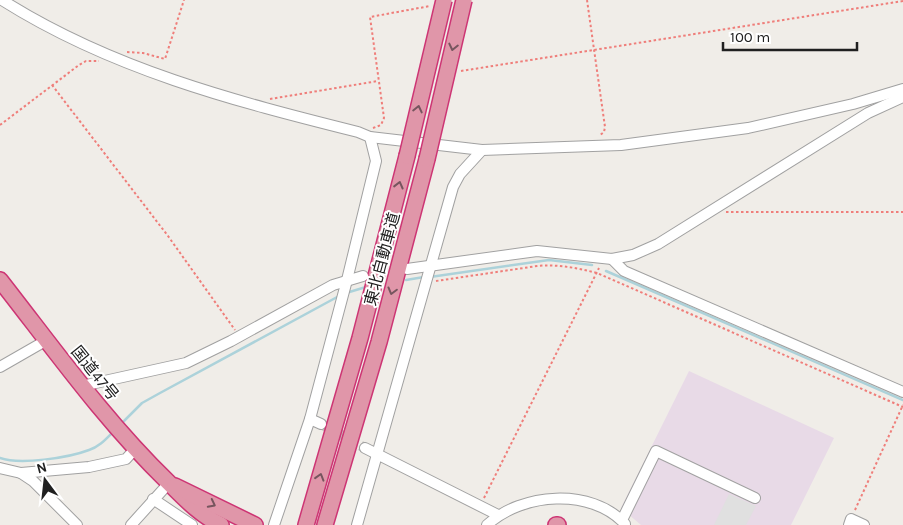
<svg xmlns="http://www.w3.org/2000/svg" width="903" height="525" font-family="Karla,'Noto Sans JP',sans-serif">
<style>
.industrial{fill:#e8dae7}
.parking{fill:#e0e0e0}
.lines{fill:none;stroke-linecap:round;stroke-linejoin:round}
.stream{stroke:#acd2da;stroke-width:2.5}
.minor-tunnel{stroke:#c6c4c0;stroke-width:10;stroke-dasharray:10 5;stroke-linecap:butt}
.minor-casing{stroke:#a1a1a1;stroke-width:12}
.highway-casing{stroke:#cd3574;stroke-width:18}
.path{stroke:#ef7e7a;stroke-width:2;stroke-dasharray:2.5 2.5;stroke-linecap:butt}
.minor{stroke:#fff;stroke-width:10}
.highway{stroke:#e096a9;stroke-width:15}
.highway-bridge-casing{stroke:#cd3574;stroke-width:18;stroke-linecap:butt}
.highway-bridge{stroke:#e096a9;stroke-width:15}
.oneway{stroke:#76555e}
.labels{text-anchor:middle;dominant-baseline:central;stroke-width:4;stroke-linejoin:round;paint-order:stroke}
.street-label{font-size:16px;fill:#202020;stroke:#fff}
</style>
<rect width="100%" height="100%" fill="#f0ede8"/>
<path class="industrial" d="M689 371 834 438 791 525H641L621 508Z"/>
<path class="parking" d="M729 494 756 506 746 525H714Z"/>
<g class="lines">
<g class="stream">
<path d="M606 271 903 400"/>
<path d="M430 277 549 260 592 265"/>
<path d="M406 280 424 277"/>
<path d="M346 293 366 287"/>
<path d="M121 424 142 403 160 393 339 296"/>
<path d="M0 458C20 465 68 458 89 450 99 447 106 439 113 432"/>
</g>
<path class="minor-tunnel" d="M321 424 365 448"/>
<g class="minor-casing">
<g id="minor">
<path d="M2 0C111 69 234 101 358 132L370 137 482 150 621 145 748 128 853 104 903 89"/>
<path d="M612 259 624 271 903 392"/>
<path d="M407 269 537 251 612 259 633 255 658 244 868 113 903 97"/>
<path d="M0 367 47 340"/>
<path d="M82 386 186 363 231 341 333 285 363 276"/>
<path d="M310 419 321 424"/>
<path d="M365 448 498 515"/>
<path d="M0 468 21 473 89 467 126 459 135 449"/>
<path d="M21 473 33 481 77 525"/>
<path d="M153 499 192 525"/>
<path d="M622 520 656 451 755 498"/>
<path d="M131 525 169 483"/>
<path d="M274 525 310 419 347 280 376 161 370 137"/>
<path d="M357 525 453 187 460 174 482 150"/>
<path d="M487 525C521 493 591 487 625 524"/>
<path d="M849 525 851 519 864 525"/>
</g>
</g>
<g class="highway-casing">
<g id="highway">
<path d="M0 280C54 349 105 421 168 482 185 499 200 515 221 525"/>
<path d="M175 486 255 525"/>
<path d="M306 525 360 338 407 156"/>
<path d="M325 525 379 342 427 159"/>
<path d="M556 525H558"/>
</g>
</g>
<g class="path">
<path d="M587 0 605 127 604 132 599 136"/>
<path d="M127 52 143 53 165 59 184 0"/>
<path d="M461 71 903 1"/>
<path d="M52 85 168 236 235 330"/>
<path d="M270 99 378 81"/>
<path d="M0 125 79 65 86 61H99"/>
<path d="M373 128 381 125 384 118 370 17 430 6"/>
<path d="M726 212H903"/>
<path d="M436 281 537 266C558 264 577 268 597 273L903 407"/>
<path d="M484 498 599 268"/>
<path d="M855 510 903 405"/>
</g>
<use href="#minor" class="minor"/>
<use href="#highway" class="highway"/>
<g class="highway-bridge-casing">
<g id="highway-bridge">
<path d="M407 156 444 0"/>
<path d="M427 159 464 0"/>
</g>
</g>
<use href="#highway-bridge" class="highway-bridge"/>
</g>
<defs><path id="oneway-chevron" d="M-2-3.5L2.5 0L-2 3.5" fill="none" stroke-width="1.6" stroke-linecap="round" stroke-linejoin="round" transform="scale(1.25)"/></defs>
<g class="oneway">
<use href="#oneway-chevron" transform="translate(453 47) rotate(103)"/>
<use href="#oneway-chevron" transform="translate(418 109) rotate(-77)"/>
<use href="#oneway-chevron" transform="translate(399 185) rotate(-76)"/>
<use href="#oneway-chevron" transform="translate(392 291) rotate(105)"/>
<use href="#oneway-chevron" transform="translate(320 477) rotate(-73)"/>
<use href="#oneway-chevron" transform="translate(212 504) rotate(27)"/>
</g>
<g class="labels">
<g class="street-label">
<text transform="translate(382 259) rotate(-75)">東北自動車道</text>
<text transform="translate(95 373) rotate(51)">国道47号</text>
</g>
</g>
<g transform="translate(45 480) rotate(345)" stroke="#ffffff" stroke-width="4" paint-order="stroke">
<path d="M0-4L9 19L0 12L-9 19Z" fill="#202020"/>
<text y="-8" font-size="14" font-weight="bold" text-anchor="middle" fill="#202020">N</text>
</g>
<path d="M723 42v8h134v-8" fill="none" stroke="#202020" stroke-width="2.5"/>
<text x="730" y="42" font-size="15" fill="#202020" stroke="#ffffff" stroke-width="4" paint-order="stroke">100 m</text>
</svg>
